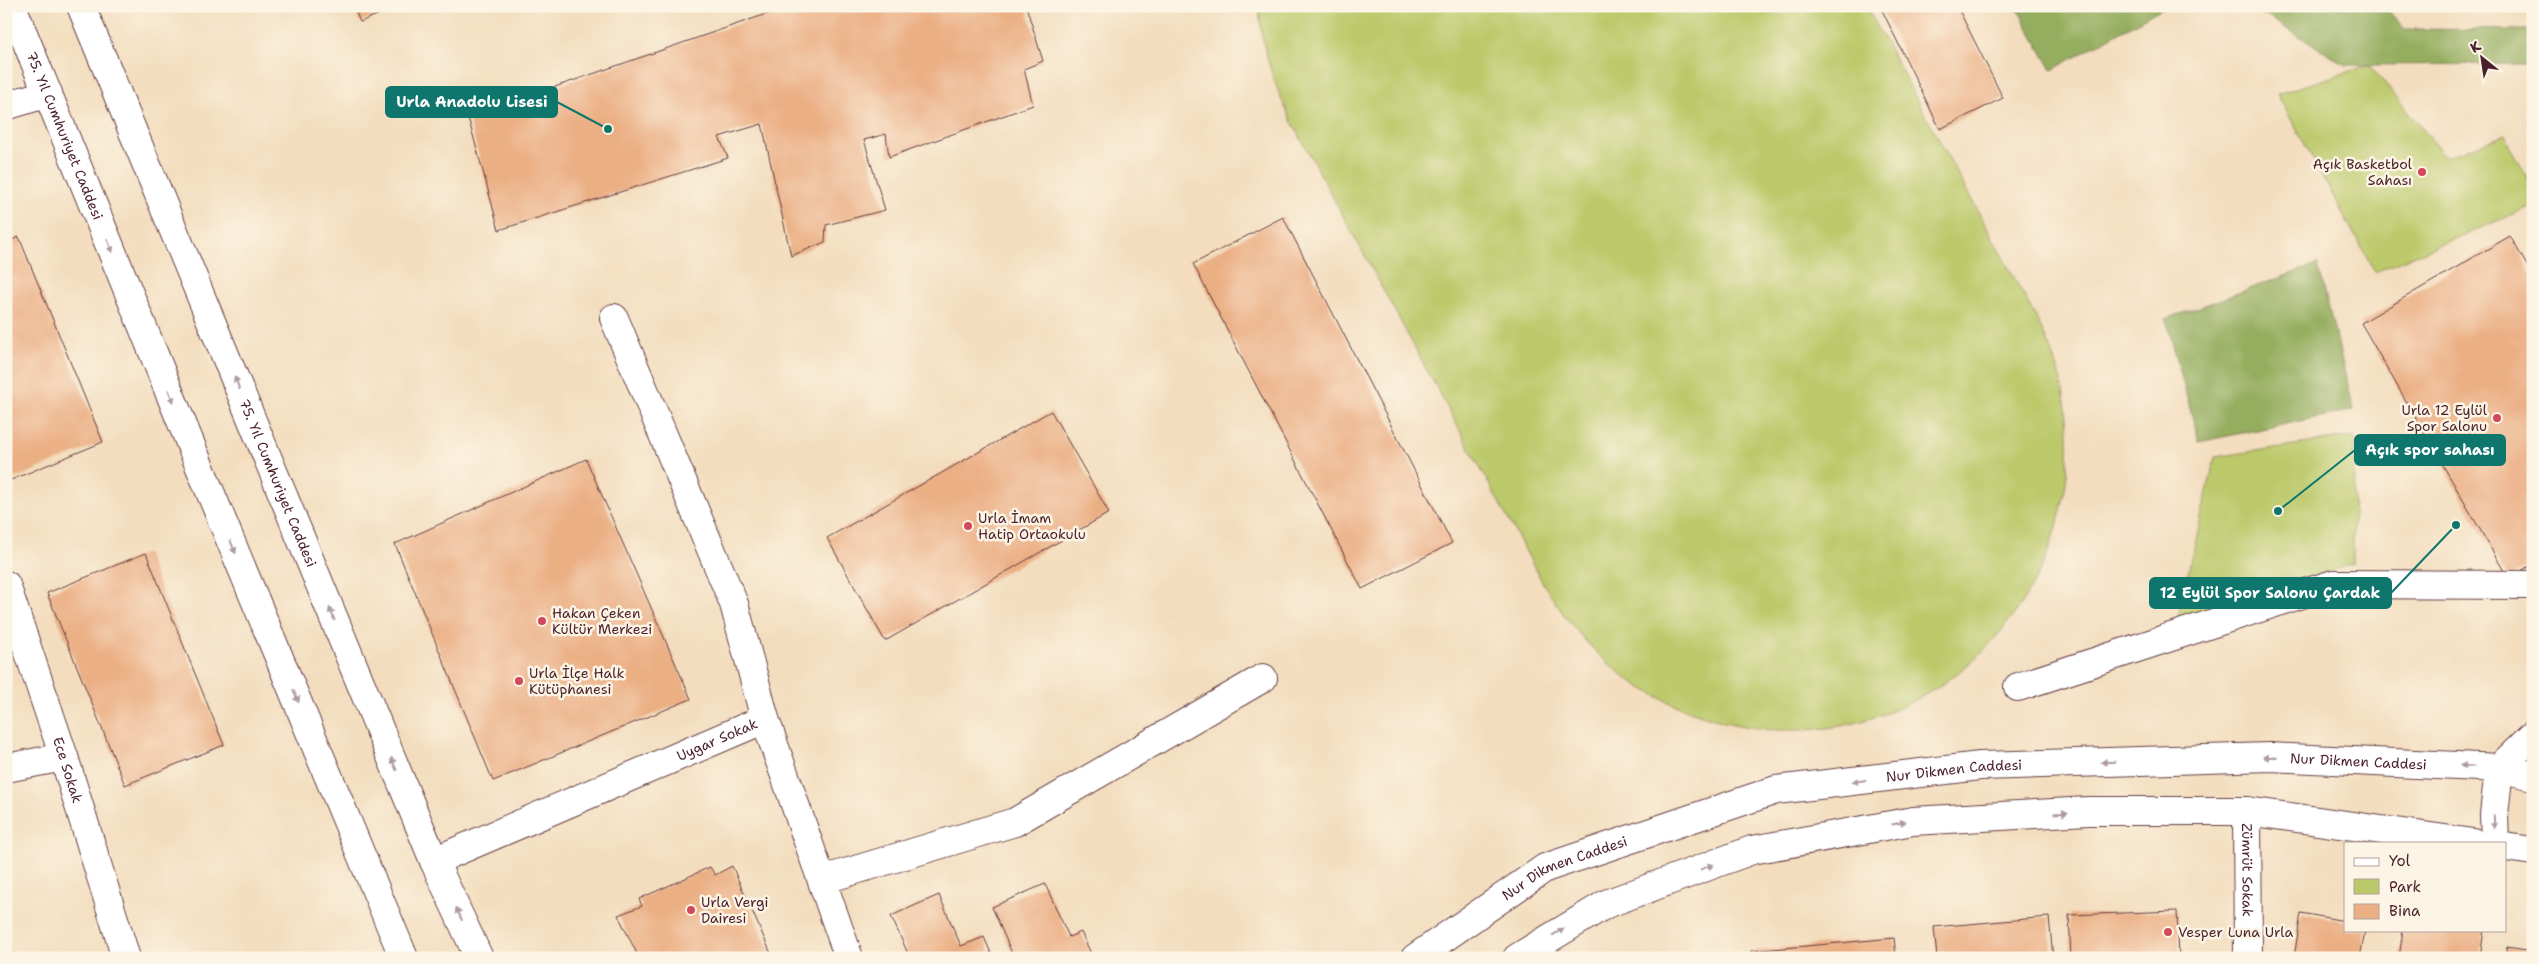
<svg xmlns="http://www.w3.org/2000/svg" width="2539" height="964" font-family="'Shantell Sans',sans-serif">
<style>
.green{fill:#bcc96b;stroke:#83744b}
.forest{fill:#95ad5f;stroke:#706645}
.building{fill:#ebaf84}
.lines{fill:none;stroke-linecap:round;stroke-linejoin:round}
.minor-casing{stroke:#633c41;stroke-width:30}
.tertiary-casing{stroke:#633c41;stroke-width:30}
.secondary-casing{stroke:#633c41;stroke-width:30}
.minor{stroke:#fff;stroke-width:28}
.tertiary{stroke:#fff;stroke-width:28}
.secondary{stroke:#fff;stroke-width:28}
.oneway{fill:#ae9aa0}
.poi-dot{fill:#d1495b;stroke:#fcf5e5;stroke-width:2}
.labels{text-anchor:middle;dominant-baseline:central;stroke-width:5;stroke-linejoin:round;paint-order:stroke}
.street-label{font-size:14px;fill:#4a1f2b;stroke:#fcf5e5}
.poi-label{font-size:14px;fill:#4a1f2b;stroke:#fcf5e5;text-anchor:start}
.leader{fill:none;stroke:#0f766e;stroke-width:2}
.callout-dot{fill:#0f766e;stroke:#fcf5e5;stroke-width:2}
.callout{fill:#0f766e;stroke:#0f766e;stroke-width:2}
.callout-label{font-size:15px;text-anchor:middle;font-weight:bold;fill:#fff}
</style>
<rect width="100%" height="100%" fill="#fcf5e5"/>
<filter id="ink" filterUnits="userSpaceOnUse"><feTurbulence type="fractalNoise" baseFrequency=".02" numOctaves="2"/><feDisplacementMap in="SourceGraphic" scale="10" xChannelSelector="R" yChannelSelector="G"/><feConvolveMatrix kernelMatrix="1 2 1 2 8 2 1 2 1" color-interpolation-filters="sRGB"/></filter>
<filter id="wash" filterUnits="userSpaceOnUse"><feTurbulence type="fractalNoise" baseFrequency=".0096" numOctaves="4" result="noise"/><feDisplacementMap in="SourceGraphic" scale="20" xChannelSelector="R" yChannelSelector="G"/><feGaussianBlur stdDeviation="1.12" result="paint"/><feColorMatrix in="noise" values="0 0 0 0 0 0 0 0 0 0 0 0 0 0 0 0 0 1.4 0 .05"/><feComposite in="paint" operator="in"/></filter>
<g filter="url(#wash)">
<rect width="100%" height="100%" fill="#f3ddbe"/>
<g class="green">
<path d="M1259 6H1866L2035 316C2045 337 2056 358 2061 381 2107 585 1928 775 1721 721 1681 710 1639 691 1608 663 1582 640 1562 614 1544 585L1292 122C1274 85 1261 48 1259 6Z"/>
<path d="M2369 65 2446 157 2505 135 2533 188V206L2375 272 2277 94Z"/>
<path d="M2354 436 2353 564 2177 621 2215 457Z"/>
</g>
<g class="forest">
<path d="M2016 6H2166L2052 70Z"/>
<path d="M2250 6H2384L2405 29 2533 30V64L2346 65Z"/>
<path d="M2318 264 2354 410 2199 442 2166 319Z"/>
</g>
<g id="blocks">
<g class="building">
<path d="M353 6H399L360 22Z"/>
<path d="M779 6H1026L1043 61 1024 69 1033 105 889 157 886 134 864 140 885 210 826 225 825 242 791 256 762 124 719 137 728 158 499 230 468 117 778 10Z"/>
<path d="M1880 6H1957L2003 98 1940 129Z"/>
<path d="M1283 217 1452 543 1362 589 1193 264Z"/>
<path d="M2510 236 2533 276V564L2508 578 2361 323Z"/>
<path d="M19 237 103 442 6 482V242Z"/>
<path d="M1051 411 1109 513 885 641 827 538Z"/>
<path d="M586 459 691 699 493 781 395 544Z"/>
<path d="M146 553 224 745 125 785 47 593Z"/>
<path d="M732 866 773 958H639L618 915 642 906 639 899 710 867 715 875Z"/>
<path d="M1045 884 1069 937 1081 932 1093 958H1014L992 907Z"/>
<path d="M939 895 961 946 984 937 993 958H910L891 916Z"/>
<path d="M2177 911 2179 958H2071L2069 915Z"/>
<path d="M2301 913 2345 921V930H2365L2360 958H2294Z"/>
<path d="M2049 917 2053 958H1937L1934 927Z"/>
<path d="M2403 930H2484L2480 958H2399Z"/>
<path d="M1894 938 1896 958H1752L1751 951Z"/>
<path d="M6 939H7L12 958H6Z"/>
<path d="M2507 947 2533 951V958H2505Z"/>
</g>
</g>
</g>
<g filter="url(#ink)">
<use href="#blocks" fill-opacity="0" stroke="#633c41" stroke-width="1"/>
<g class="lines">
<g class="minor-casing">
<g id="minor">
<path d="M6 106 48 93"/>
<path d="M614 318 734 604 765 719 849 958"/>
<path id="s1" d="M6 585 64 757 126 958"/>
<path d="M2018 687 2333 584 2533 585"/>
<path d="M6 768 64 757"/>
<path id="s2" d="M2247 811 2248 958"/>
<path d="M2495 843 2494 815 2499 768 2533 735"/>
<path id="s3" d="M434 861 765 719"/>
<path d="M822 880 1015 822 1263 678"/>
</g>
</g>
<g class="tertiary-casing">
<g id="tertiary">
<path id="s4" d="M12 6 199 465 404 958"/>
<path id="s5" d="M81 6 434 861 479 958"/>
</g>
</g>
<g class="secondary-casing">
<g id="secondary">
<path d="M2505 847 2533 851"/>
<path id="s6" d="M1415 958 1545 868 1776 790 1980 766 2270 757 2499 768 2533 776"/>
<path d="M1517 958 1606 904 1752 850 1913 821 2088 811H2247L2473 843"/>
</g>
</g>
<use href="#minor" class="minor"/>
<use href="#tertiary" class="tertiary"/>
<use href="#secondary" class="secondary"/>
</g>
<defs><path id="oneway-solid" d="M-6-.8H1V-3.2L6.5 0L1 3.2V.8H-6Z" transform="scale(1.25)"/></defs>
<g class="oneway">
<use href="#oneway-solid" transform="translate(110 246) rotate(68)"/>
<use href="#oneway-solid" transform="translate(237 383) rotate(-112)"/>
<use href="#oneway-solid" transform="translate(171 396) rotate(68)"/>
<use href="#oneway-solid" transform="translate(233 547) rotate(67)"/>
<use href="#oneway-solid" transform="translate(332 614) rotate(-112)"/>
<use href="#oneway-solid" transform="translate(296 696) rotate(67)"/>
<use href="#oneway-solid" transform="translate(2270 757) rotate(-180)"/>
<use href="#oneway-solid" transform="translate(2108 762) rotate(178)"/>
<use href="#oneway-solid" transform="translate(394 764) rotate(-112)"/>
<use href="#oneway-solid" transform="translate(2467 766) rotate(-177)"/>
<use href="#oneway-solid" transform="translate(1859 781) rotate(173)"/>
<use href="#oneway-solid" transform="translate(2061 813) rotate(-3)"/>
<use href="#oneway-solid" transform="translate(2494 822) rotate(89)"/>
<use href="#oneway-solid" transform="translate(1899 823) rotate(-11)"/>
<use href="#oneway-solid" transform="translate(1707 867) rotate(-20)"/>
<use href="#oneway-solid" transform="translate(459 914) rotate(-115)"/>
<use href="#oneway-solid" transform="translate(1558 932) rotate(-31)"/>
</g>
</g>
<g class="poi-dot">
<circle cx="2422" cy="172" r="5"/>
<circle cx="2497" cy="418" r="5"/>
<circle cx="968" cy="526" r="5"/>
<circle cx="542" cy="621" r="5"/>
<circle cx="519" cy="681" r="5"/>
<circle cx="691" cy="910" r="5"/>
<circle cx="2168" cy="932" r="5"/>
</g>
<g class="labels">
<g class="street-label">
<text stroke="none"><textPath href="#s4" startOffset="140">75. Yıl Cumhuriyet Caddesi</textPath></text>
<text stroke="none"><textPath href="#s5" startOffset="516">75. Yıl Cumhuriyet Caddesi</textPath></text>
<text stroke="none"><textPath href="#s3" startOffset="308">Uygar Sokak</textPath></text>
<text stroke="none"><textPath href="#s6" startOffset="986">Nur Dikmen Caddesi</textPath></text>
<text stroke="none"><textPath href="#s1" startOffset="195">Ece Sokak</textPath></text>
<text stroke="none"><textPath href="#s6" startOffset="581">Nur Dikmen Caddesi</textPath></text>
<text stroke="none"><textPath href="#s6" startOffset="176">Nur Dikmen Caddesi</textPath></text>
<text stroke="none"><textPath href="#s2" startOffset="59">Zümrüt Sokak</textPath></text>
</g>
<g class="poi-label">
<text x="2412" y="164" text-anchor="end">Açık Basketbol<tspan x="2412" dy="16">Sahası</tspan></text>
<text x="2487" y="410" text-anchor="end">Urla 12 Eylül<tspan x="2487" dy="16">Spor Salonu</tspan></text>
<text x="978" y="518">Urla İmam<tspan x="978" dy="16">Hatip Ortaokulu</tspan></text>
<text x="552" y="613">Hakan Çeken<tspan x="552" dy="16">Kültür Merkezi</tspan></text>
<text x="529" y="673">Urla İlçe Halk<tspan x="529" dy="16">Kütüphanesi</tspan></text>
<text x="701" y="902">Urla Vergi<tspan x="701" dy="16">Dairesi</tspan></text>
<text x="2178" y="932">Vesper Luna Urla</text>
</g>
</g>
<path class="leader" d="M608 129L557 102M2278 511L2355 450M2456 525L2391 593"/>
<g class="callout-dot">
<circle cx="608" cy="129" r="5"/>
<circle cx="2278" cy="511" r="5"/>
<circle cx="2456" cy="525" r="5"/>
</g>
<g class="callout">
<rect x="386" y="87" width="171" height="30" rx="5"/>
<rect x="2355" y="435" width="150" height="30" rx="5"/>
<rect x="2150" y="578" width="241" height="30" rx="5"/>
</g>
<g class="callout-label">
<text x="472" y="107">Urla Anadolu Lisesi</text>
<text x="2430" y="455">Açık spor sahası</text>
<text x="2270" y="598">12 Eylül Spor Salonu Çardak</text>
</g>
<rect width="2539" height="964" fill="none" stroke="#fcf5e5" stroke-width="25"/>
<rect x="2344" y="842" width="162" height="90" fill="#fcf5e5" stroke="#b59f9b"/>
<rect x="2354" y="858" width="25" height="8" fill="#ffffff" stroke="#b59f9b"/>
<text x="2389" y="866" font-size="15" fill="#4a1f2b">Yol</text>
<rect x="2354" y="879" width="25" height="15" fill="#bcc96b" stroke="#b59f9b"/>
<text x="2389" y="892" font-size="15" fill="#4a1f2b">Park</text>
<rect x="2354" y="904" width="25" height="15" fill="#ebaf84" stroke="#b59f9b"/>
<text x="2389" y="916" font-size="15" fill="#4a1f2b">Bina</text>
<g transform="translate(2482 58) rotate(330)" stroke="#fcf5e5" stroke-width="4" paint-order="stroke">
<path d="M0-4L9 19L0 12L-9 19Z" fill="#4a1f2b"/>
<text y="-8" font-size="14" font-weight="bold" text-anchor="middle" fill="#4a1f2b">K</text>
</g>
</svg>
